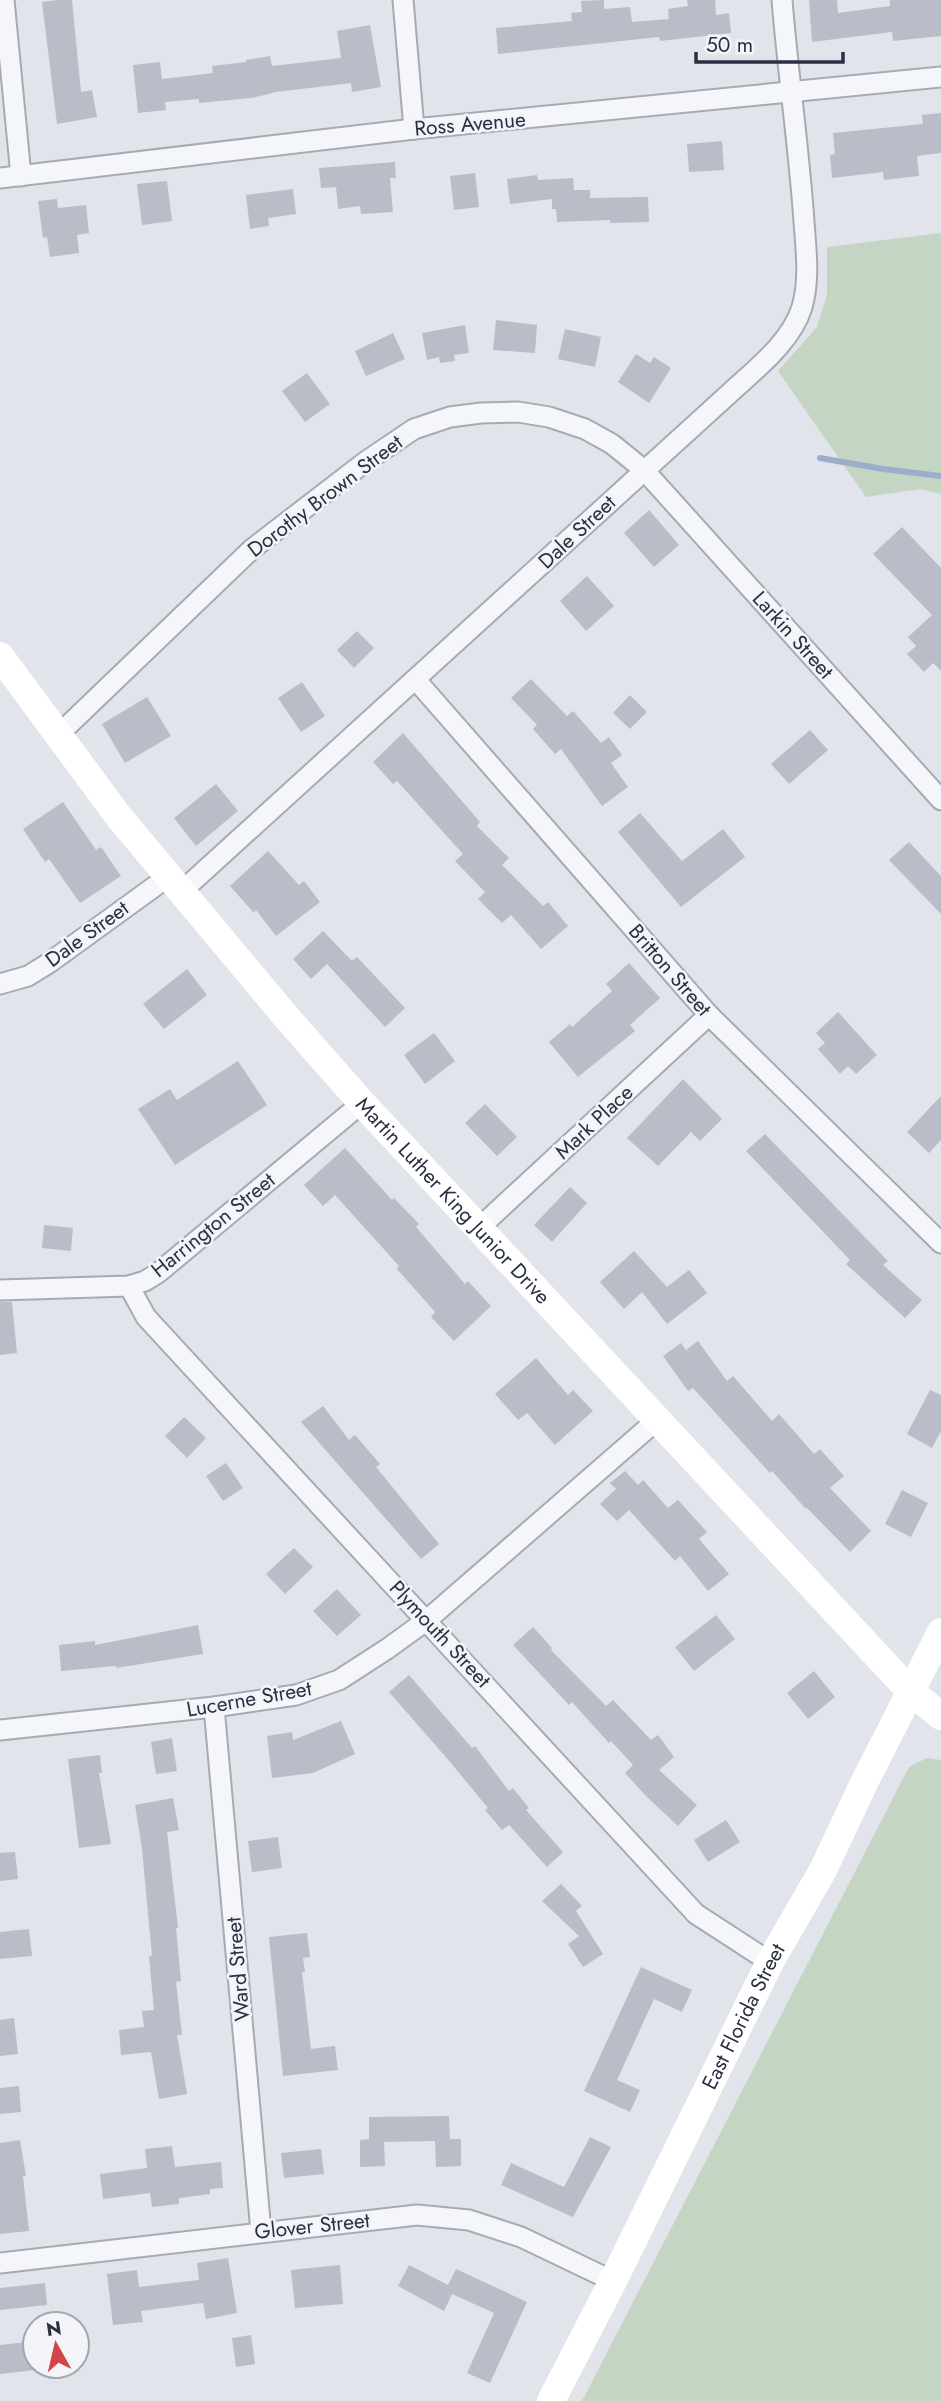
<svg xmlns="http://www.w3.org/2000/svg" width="941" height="2401" font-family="Jost,sans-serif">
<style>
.green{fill:#c5d5c3}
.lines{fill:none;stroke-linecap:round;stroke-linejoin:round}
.stream{stroke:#9caecc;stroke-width:6}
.building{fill:#b9bdc8}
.minor-casing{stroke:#a7aab5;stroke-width:23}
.minor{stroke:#f5f6f9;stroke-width:19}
.secondary{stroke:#fff;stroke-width:28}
.labels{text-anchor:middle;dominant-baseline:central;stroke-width:5;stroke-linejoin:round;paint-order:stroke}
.street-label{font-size:21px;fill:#293043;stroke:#f2f4f8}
</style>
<rect width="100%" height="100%" fill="#e2e4eb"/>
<g class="green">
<path d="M941 233V494L921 489 866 497 778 371 817 327 827 295V247Z"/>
<path d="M927 1758 941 1760V2401H582L909 1767Z"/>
</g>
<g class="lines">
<path class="stream" d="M820 458 883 469 941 476"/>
</g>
<g class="building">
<path d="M58 0H72L81 92 92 90 97 117 57 124 42 2Z"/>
<path d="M604 0V9L630 7 632 22 669 19 668 9 688 6 687 0H715L716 15 729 13 731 33 660 41 659 37 498 54 496 28 572 21 571 13 582 12 581 1Z"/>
<path d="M809 0H837L838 13 890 6V0H941V36L893 41 892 32 812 42Z"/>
<path d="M370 25 381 87 352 92 351 83 276 92 252 98 199 103V99L165 102 166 110 138 113 133 65 160 62 162 79 213 73 212 66 246 62V60L270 56 272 66 341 58 337 31Z"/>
<path d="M941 113V153L917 156 919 176 884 180 883 172 832 178 830 155 835 154 833 133 923 124 922 115Z"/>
<path d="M722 141 724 170 689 172 687 144Z"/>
<path d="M395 162 396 178H390L393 212 361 214 360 206 338 209 336 187 321 188 319 168Z"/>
<path d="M475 173 479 207 454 210 450 176Z"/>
<path d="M537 175 538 180 573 178 574 190H590V198L648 197 649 222 610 223V220L557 222 556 209H552V199L510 204 507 179Z"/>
<path d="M167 181 172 221 142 225 137 184Z"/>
<path d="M293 189 296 214 268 218 269 226 250 229 246 195Z"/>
<path d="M57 199 58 208 86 205 89 233 77 235 79 253 50 257 47 237 43 238 38 201Z"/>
<path d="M496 320 537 325 535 353 493 350Z"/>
<path d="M465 325 469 353 454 355 455 361 440 363 439 357 427 360 422 333Z"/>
<path d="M565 329 601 337 595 367 558 359Z"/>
<path d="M393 333 405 359 366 376 355 351Z"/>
<path d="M636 354 650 363 654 357 671 368 649 403 618 382Z"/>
<path d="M307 373 330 404 305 422 282 391Z"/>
<path d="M649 510 679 545 654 567 624 533Z"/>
<path d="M902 527 941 568V671L933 663 924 672 907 654 916 646 908 637 932 615 873 554Z"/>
<path d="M587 576 614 606 586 631 560 601Z"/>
<path d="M357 631 374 648 354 668 337 650Z"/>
<path d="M531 679 567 716 573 711 601 743 609 737 622 755 611 763 628 787 602 806 561 749 555 754 533 729 537 725 511 698Z"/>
<path d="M302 682 325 716 301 732 278 698Z"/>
<path d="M630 695 647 712 630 729 613 713Z"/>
<path d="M147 697 171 736 125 763 102 724Z"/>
<path d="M810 730 828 750 789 784 771 764Z"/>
<path d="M403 733 480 822 477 826 509 858 502 865 543 906 548 902 568 926 541 949 511 915 502 923 478 899 485 892 455 861 463 854 397 781 393 784 373 762Z"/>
<path d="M216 784 238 811 196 846 174 818Z"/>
<path d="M63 802 96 850 101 847 121 876 80 903 49 859 45 862 23 829Z"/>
<path d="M640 813 682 861 723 829 745 857 681 907 618 832Z"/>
<path d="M909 842 941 876V914L889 860Z"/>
<path d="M268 851 299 885 304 881 320 902 276 936 256 910 254 913 230 886Z"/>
<path d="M323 931 352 961 357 957 405 1008 385 1027 327 964 311 979 293 959Z"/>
<path d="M629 963 660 998 630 1025 635 1031 578 1077 549 1042 570 1024 572 1027 612 991 606 984Z"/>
<path d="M187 969 207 995 164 1029 143 1004Z"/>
<path d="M838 1012 877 1055 856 1074 848 1066 840 1074 818 1049 825 1043 816 1033Z"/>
<path d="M434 1033 455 1061 425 1084 404 1055Z"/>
<path d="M238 1061 267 1105 175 1165 138 1109 170 1089 177 1100Z"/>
<path d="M683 1079 722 1119 700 1141 691 1132 658 1166 627 1138Z"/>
<path d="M941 1096V1140L929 1153 907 1132Z"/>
<path d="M485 1104 517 1137 497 1156 465 1123Z"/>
<path d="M765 1134 888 1261 883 1265 922 1300 905 1318 846 1264 850 1260 746 1151Z"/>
<path d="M345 1148 392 1200 394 1198 419 1224 416 1227 465 1284 468 1281 491 1306 454 1341 431 1317 435 1312 397 1269 399 1266 335 1195 323 1206 304 1185Z"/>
<path d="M570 1187 587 1203 552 1242 534 1225Z"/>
<path d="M44 1225 73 1228 71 1251 42 1248Z"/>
<path d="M634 1251 667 1287 689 1270 707 1293 667 1324 642 1292 624 1309 600 1282Z"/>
<path d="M0 1302H12L17 1353 0 1355Z"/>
<path d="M698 1341 727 1381 733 1376 772 1421 779 1414 814 1454 820 1449 844 1476 830 1488 871 1531 850 1552 807 1508 806 1509 772 1471 770 1473 693 1388 688 1391 663 1356 681 1343 686 1350Z"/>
<path d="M536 1358 568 1395 573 1390 593 1411 555 1445 527 1413 518 1420 495 1394Z"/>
<path d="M930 1390 941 1395V1431L932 1448 907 1434Z"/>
<path d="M323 1406 349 1440 355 1435 380 1464 376 1467 439 1544 421 1559 301 1422Z"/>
<path d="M184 1417 206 1438 187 1458 165 1436Z"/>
<path d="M226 1463 243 1488 223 1501 206 1476Z"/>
<path d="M625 1471 638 1485 643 1480 668 1508 678 1500 707 1532 699 1539 729 1574 708 1591 680 1556 675 1561 629 1510 617 1521 600 1504 616 1489 610 1483Z"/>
<path d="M902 1490 928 1503 911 1537 885 1524Z"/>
<path d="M294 1548 313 1567 285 1594 266 1574Z"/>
<path d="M337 1589 361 1615 337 1636 313 1611Z"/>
<path d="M716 1615 735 1639 694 1671 675 1647Z"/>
<path d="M198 1625 203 1654 116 1668V1666L61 1671 59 1645 95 1641V1645Z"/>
<path d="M533 1627 552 1648 551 1650 606 1706 613 1700 651 1740 658 1735 674 1757 659 1770 697 1805 678 1826 647 1797 625 1773 633 1765 611 1741 609 1743 572 1702 569 1705 513 1645Z"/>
<path d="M814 1671 835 1697 808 1719 787 1693Z"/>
<path d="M409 1675 472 1748 475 1746 509 1791 513 1788 529 1808 526 1810 563 1852 547 1867 509 1825 502 1830 485 1810 488 1808 451 1763 389 1692Z"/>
<path d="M341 1721 355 1754 313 1773 272 1778 267 1736 292 1732 293 1740Z"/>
<path d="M172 1738 177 1771 156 1774 151 1742Z"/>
<path d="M100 1755 102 1773H99L111 1844 79 1848 68 1759Z"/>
<path d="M173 1798 179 1830 167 1832 178 1928H176L181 1981 176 1982 182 2035H177L187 2094 159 2099 151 2052 121 2055 119 2030 144 2027 142 2011 154 2010 149 1956H152L142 1849 135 1805Z"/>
<path d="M726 1820 740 1842 708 1862 694 1840Z"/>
<path d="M278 1837 282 1868 252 1872 248 1841Z"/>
<path d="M15 1852 18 1879 0 1881V1853Z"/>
<path d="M561 1884 582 1906 576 1911 603 1954 583 1967 568 1944 579 1936 542 1901Z"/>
<path d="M29 1929 32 1956 0 1959V1932Z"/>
<path d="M307 1933 310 1957 303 1958 305 1972H302L311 2049 335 2046 338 2070 283 2076 269 1937Z"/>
<path d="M641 1967 692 1990 682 2012 654 1999 617 2080 640 2090 630 2112 584 2091Z"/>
<path d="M14 2018 18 2054 0 2056V2020Z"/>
<path d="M19 2086 21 2112 0 2114V2088Z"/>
<path d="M449 2116 450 2139H461V2166L436 2167 435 2141 384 2142 385 2166 360 2167V2140L369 2139V2117Z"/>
<path d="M590 2137 611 2147 573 2217 501 2185 511 2163 564 2187Z"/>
<path d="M20 2140 26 2176H23L29 2231 0 2234V2143Z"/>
<path d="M172 2146 175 2167 221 2162 223 2188 210 2189V2194L179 2198V2204L152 2207 150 2193 103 2199 100 2174 147 2168 145 2149Z"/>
<path d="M321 2149 324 2174 284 2178 281 2153Z"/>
<path d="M228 2258 237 2313 206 2319 203 2303 141 2311 143 2322 113 2325 107 2274 137 2270 139 2287 199 2280 197 2263Z"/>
<path d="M340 2265 343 2304 295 2308 291 2270Z"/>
<path d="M409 2265 448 2285 456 2269 527 2302 490 2383 467 2373 494 2313 452 2294 444 2311 398 2286Z"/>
<path d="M45 2283 47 2305 0 2310V2288Z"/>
<path d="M251 2335 255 2364 236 2367 232 2338Z"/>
<path d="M35 2341V2370L0 2374V2345Z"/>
</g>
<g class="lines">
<g class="minor-casing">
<g id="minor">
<path d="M4 0 21 176"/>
<path d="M403 0 414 129"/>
<path d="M0 178 414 129 941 77"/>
<path d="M416 680 709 1015 941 1243"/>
<path d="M58 735 252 549 365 462 414 429 450 417 481 413 518 412 549 417 585 429 612 444 644 470 941 800"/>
<path d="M182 891 731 392C756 369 792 341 802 307 810 280 806 249 804 222 799 148 788 74 782 0"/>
<path d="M0 984 28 976 49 963 169 876"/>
<path d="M479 1228 709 1015"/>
<path d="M129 1286 146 1317 696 1914 770 1962"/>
<path d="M0 1290 129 1286 145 1281 158 1273 362 1103"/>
<path d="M214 1707 261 2232"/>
<path d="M0 1730 214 1707 296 1695 339 1680 387 1649 427 1620 657 1420"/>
<path d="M0 2263 417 2215 469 2220 521 2237 613 2281"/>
</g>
</g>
<use href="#minor" class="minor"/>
<g class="secondary">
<path id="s1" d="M0 656 119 817 288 1019 362 1103 910 1691 941 1716"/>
<path id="s2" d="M551 2401 613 2281 770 1962 823 1870 864 1783 941 1632"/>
</g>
</g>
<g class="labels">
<g class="street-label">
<text transform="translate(470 124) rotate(-5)">Ross Avenue</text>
<text transform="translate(325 496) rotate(-37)">Dorothy Brown Street</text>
<text transform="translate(577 532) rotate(-43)">Dale Street</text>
<text transform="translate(793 635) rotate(48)">Larkin Street</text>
<text transform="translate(87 934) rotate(-36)">Dale Street</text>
<text transform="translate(670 970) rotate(49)">Britton Street</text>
<text transform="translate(594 1122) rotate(-43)">Mark Place</text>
<text stroke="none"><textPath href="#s1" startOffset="709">Martin Luther King Junior Drive</textPath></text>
<text transform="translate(213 1225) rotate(-39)">Harrington Street</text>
<text transform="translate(440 1634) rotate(47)">Plymouth Street</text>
<text transform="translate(249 1699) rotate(-10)">Lucerne Street</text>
<text transform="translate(238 1969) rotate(-95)">Ward Street</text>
<text stroke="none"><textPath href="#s2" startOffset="430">East Florida Street</textPath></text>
<text transform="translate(312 2226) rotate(-6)">Glover Street</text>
</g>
</g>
<g transform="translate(56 2345) rotate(352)"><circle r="33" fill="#f2f4f8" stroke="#a2a6b0" stroke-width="2"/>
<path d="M0-5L12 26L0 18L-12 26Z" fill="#d2444a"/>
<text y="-10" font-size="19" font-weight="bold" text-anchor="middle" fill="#293043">N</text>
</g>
<path d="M696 52v10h147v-10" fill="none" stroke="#293043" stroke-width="3.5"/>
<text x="706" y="52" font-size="21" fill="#293043" stroke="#f2f4f8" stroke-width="5" paint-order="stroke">50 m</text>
</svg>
